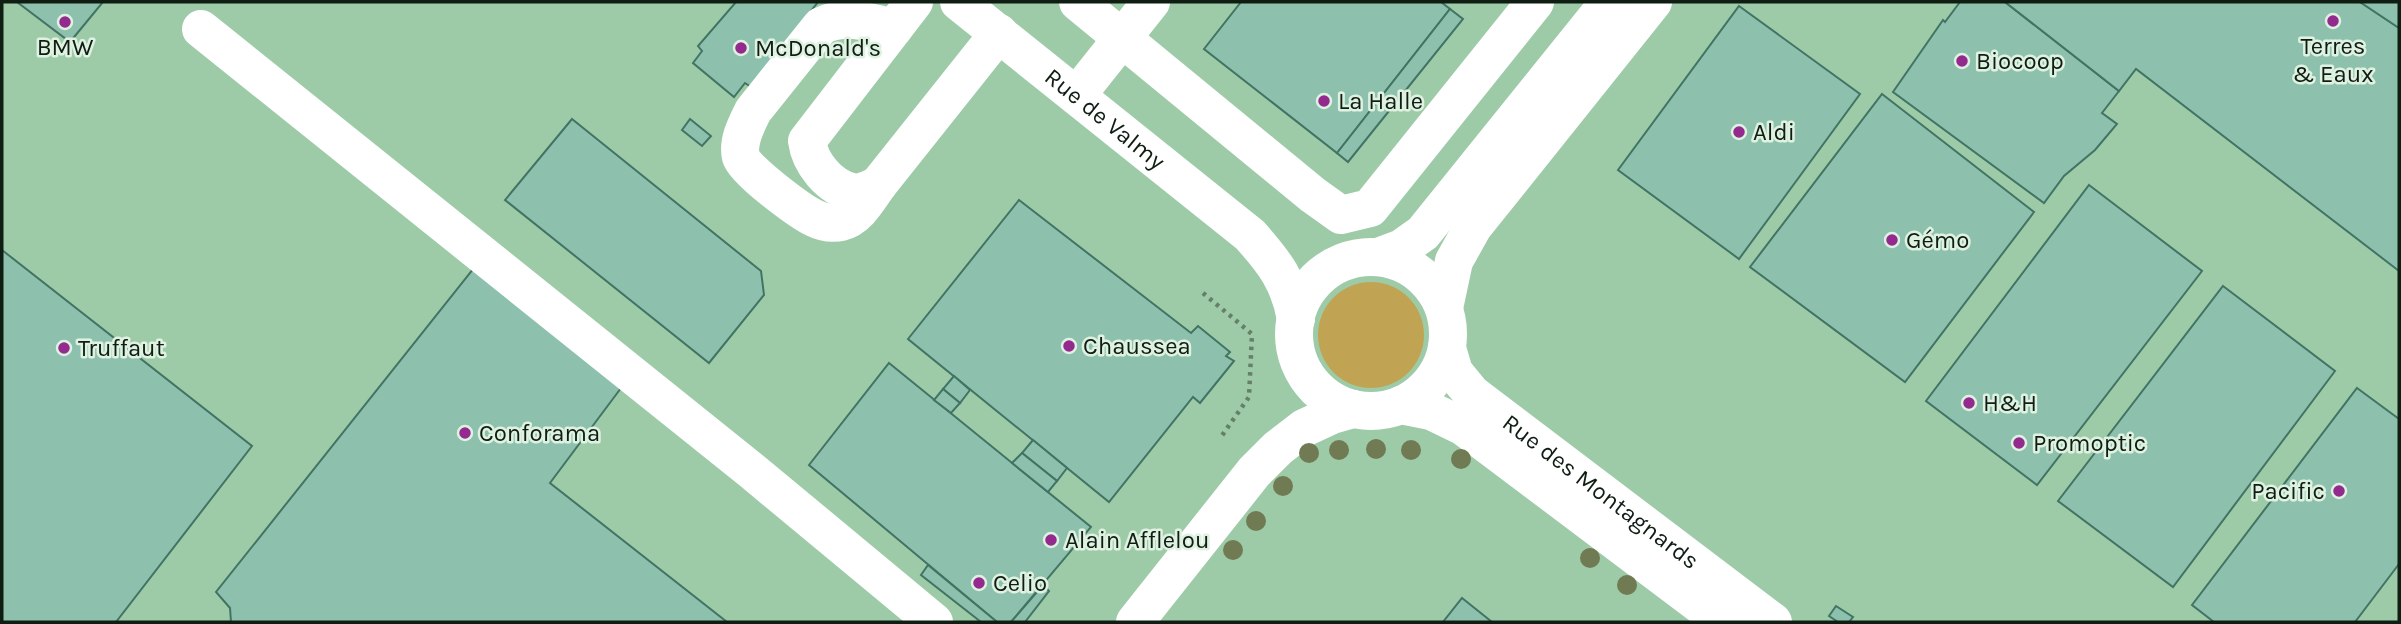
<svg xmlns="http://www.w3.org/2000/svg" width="2401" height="624" font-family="Karla,sans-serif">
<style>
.built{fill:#9ecba7}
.green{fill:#c0a454}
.building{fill:#8dc1ae;stroke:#427464;stroke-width:2}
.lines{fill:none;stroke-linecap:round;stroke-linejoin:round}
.path{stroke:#648069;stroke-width:4.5;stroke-dasharray:3.5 5;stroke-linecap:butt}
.minor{stroke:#fff;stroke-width:38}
.tree{fill:#707b53}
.poi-dot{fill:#942a8e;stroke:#dff2e2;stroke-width:2.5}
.labels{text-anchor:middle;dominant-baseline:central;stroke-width:5;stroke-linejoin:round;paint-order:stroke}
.poi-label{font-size:24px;fill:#0f1d12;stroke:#dff2e2;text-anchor:start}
.street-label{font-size:24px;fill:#0f1d12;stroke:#dff2e2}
</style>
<rect width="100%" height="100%" fill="#b0d7b7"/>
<rect class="built" x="2" y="2" width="2397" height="620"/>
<circle class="green" cx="1371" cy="335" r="53"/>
<g class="building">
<path d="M17 2H103L70 42Z"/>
<path d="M736 2H818L751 87 745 83 734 97 693 63 702 51 698 46Z"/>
<path d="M1241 2H1441L1450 9 1337 153 1204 49Z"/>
<path d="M1960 2H2005L2119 91 2102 113 2117 124 2095 150 2064 176 2044 203 1893 92 1943 20 1945 22Z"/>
<path d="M2005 2H2360L2399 28V271L2136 69 2119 91Z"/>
<path d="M2360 2H2399V28Z"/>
<path d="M1739 6 1860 94 1739 259 1618 170Z"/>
<path d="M1450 9 1463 19 1348 162 1337 153Z"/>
<path d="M1882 94 2034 212 1905 382 1750 267Z"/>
<path d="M572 119 761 271 764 295 709 363 505 200Z"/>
<path d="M690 119 711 136 702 146 682 130Z"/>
<path d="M2089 185 2202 271 2037 485 1926 401Z"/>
<path d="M1019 200 1191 333 1198 326 1230 352 1226 356 1234 361 1200 403 1193 397 1109 502 908 339Z"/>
<path d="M2 250 252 446 116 622H2Z"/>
<path d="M474 268 624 384 550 483 727 622H231L230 608 216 592Z"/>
<path d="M2223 286 2335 371 2173 587 2058 501Z"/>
<path d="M889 363 1091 527 1011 622H997L809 465Z"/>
<path d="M954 376 970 390 960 403 943 389Z"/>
<path d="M2357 388 2399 419V564L2355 622H2214L2192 605Z"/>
<path d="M943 389 960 403 951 413 934 400Z"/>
<path d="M1033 440 1067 468 1057 481 1022 453Z"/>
<path d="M1022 453 1057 481 1048 492 1012 463Z"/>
<path d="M928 565 997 622H981L921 575Z"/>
<path d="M1043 585 1049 591 1025 622H1011Z"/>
<path d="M1462 598 1492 622H1443Z"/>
<path d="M1836 606 1853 617 1849 622H1838L1829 616Z"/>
</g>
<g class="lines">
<path class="path" d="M1203 293 1252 334 1249 397 1221 437"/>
<g class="minor">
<path d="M914 2 807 141C810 163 829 187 852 192 861 194 870 189 878 185L999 33"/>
<path id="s1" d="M959 2 1250 235C1275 263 1289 281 1296 319"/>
<path d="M1078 2 1313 195 1341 215 1370 208 1535 2"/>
<path d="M201 29 752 471 934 622"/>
<path d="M1077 95 1151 2"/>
<path d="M878 185C868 199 858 218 841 222 832 224 822 222 814 218 801 212 744 170 741 157 737 142 746 125 753 111L821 26C845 14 870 22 894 28"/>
<circle cx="1371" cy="334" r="77"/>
<path d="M1378 257 1402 248 1423 233 1609 2"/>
<path d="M1444 308 1454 261 1473 227 1653 2"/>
<path id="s2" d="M1447 348 1454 372 1472 394 1773 622"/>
<path d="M1401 405 1431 411 1464 427 1723 622"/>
<path d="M1135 622 1254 472 1278 448 1304 428 1332 415 1353 409"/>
</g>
</g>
<g class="tree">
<circle cx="1376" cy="449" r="10"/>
<circle cx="1339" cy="450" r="10"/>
<circle cx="1411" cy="450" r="10"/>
<circle cx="1309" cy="453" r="10"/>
<circle cx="1461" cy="459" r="10"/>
<circle cx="1283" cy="486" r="10"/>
<circle cx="1256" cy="521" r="10"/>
<circle cx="1233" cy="550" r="10"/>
<circle cx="1590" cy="558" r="10"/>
<circle cx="1627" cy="585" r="10"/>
</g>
<g class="poi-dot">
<circle cx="2333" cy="21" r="7"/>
<circle cx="65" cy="22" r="7"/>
<circle cx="741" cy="48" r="7"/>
<circle cx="1962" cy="61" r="7"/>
<circle cx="1324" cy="101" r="7"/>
<circle cx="1739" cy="132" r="7"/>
<circle cx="1892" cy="240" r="7"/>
<circle cx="1069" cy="346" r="7"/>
<circle cx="64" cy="348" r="7"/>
<circle cx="1969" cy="403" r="7"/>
<circle cx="465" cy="433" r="7"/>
<circle cx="2019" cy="443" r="7"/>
<circle cx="2339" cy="491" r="7"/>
<circle cx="1051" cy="540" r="7"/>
<circle cx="979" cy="583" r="7"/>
</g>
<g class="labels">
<g class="poi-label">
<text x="2333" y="46" text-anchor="middle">Terres<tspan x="2333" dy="28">&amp; Eaux</tspan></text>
<text x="65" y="47" text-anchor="middle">BMW</text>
<text x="755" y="48">McDonald's</text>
<text x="1976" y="61">Biocoop</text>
<text x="1338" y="101">La Halle</text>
<text x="1753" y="132">Aldi</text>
<text x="1906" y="240">Gémo</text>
<text x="1083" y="346">Chaussea</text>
<text x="78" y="348">Truffaut</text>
<text x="1983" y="403">H&amp;H</text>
<text x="479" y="433">Conforama</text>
<text x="2033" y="443">Promoptic</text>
<text x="2325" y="491" text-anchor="end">Pacific</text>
<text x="1065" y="540">Alain Afflelou</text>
<text x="993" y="583">Celio</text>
</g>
<g class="street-label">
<text stroke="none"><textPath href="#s1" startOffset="187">Rue de Valmy</textPath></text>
<text stroke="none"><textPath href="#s2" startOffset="215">Rue des Montagnards</textPath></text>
</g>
</g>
<rect width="2401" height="624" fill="none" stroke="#0f1d12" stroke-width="7"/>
</svg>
